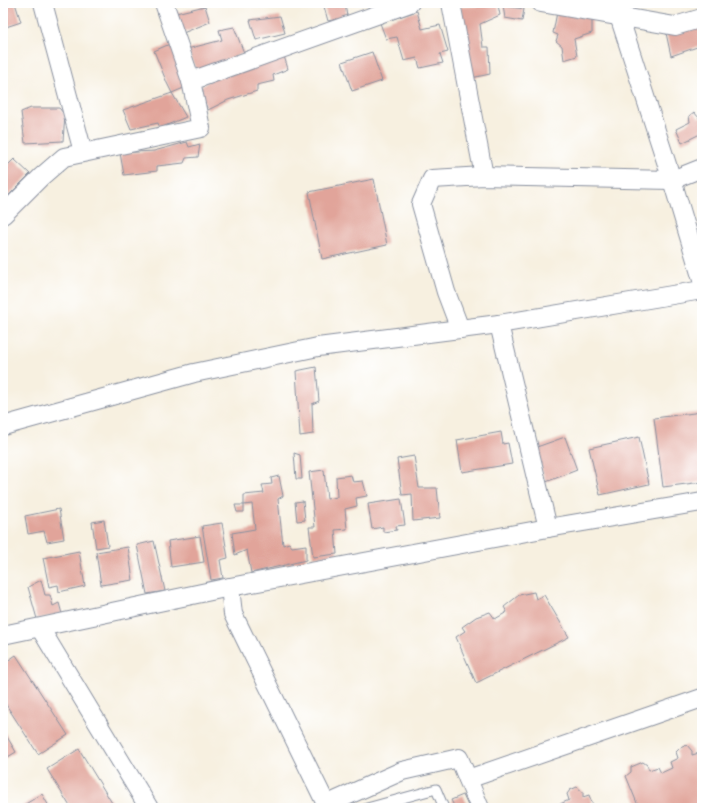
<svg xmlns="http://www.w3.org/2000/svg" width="705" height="811" font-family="Sriracha,sans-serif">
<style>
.building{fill:#e1a49a}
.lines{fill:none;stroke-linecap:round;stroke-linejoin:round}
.service-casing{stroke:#89909f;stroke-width:11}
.minor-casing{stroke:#89909f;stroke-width:20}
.service{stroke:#fff;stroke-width:9}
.minor{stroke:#fff;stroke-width:18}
</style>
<rect width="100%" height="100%" fill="#fff"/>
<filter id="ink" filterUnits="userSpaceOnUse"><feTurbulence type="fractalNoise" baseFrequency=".025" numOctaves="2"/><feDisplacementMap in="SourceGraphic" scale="8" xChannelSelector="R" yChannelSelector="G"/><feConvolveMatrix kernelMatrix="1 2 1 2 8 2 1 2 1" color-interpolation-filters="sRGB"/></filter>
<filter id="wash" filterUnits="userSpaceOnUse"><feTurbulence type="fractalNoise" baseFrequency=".012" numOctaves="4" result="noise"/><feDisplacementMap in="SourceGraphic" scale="16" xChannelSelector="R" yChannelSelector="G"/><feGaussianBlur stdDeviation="0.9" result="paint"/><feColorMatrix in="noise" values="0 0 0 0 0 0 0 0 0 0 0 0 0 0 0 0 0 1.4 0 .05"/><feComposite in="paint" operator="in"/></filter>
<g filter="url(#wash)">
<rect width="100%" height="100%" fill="#f7f0e0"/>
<g id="blocks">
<g class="building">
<path d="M3 3H15L21 22 3 28Z"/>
<path d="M323 3H345L347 17 328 21Z"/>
<path d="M498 5 500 15 480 24 483 47H489L490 74 471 78 460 7Z"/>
<path d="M205 6 210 22 183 33 176 13Z"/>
<path d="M503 6 524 9 522 21 505 18Z"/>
<path d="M417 11 422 29 440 25 448 52 440 54 443 63 420 68 417 58 404 61 397 37 386 39 380 23Z"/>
<path d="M557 12 592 18V33L574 39 577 56 564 60 562 46 556 41 558 35 553 33Z"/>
<path d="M280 16 285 33 256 40 250 20Z"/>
<path d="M702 25V38H700L699 28 700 46 671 56 666 33Z"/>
<path d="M234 27 244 53 197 72 187 49 222 40 219 30Z"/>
<path d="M172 43 186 87 172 93 167 83 154 51Z"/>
<path d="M372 52 382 81 352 91 342 62Z"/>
<path d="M284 56 288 69 273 75 274 81 257 85V91L228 100 208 110 202 97 201 87 211 79Z"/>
<path d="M172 93 186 117 160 128 158 123 131 129 123 110Z"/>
<path d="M31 108H59L65 115 63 141 25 143 21 112Z"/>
<path d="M694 112 699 118 702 117V133L682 143 676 129 690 122 689 116Z"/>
<path d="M187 142 189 147 200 144 198 157 186 158 184 163 157 166V171L124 175 120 153 154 151Z"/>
<path d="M14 159 30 174 3 201V168L4 169Z"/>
<path d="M374 179 387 245 322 259 309 192Z"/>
<path d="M316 367 319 401 312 404 313 434 300 436 296 371Z"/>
<path d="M702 412V482L663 487 654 418Z"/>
<path d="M501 432 503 444 508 443 512 464 462 472 457 440Z"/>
<path d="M565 437 577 470 546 482 534 448Z"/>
<path d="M639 437 649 484 600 495 589 448Z"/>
<path d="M294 453 300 455 302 479H296Z"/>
<path d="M414 456 419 488H437L440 518 413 521 412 494 402 495 397 459Z"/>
<path d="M324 470 327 499 337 497 336 477 351 475 353 482 363 481 367 496 356 498 357 506 345 509 347 529 335 530 337 554 313 557 309 527H315L309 472Z"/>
<path d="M279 476 283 496 278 499 283 545 289 543 292 547 306 545V560L251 573 247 550 235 555 232 533 255 529 252 504 244 505V512H237L235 505H244V495L264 493 262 485 272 484 271 478Z"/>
<path d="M401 499 405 525 396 526 397 530 383 532V527L372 529 368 504Z"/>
<path d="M303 501 305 520 297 521 295 502Z"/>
<path d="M59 509 64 539 47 542 44 531 28 534 25 516Z"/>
<path d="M104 520 108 546 96 548 92 522Z"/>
<path d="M222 523 228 558 220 560 223 578 211 580 202 526Z"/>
<path d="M200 536 204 562 171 567 168 541Z"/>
<path d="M154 541 165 591 147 594 137 545Z"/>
<path d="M128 547 133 580 101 585 96 552Z"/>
<path d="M79 551 85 586 59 592 58 585 49 587 43 558Z"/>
<path d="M41 580 45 595H50L53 606 59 603 62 614 37 619 28 587Z"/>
<path d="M534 592 536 599 544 595 569 637 476 683 456 637 465 631 462 627 476 617 490 612 495 619 507 612 504 607 519 595Z"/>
<path d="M16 655 68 735 38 754 3 700V664Z"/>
<path d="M3 730 16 752 3 760Z"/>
<path d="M687 745 692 751V755L699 753 702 763V808H639L626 776 631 772V767L643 762 647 765 649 770 658 767 661 773 672 768 670 762 678 758 676 752 680 748Z"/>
<path d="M79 749 115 808H71L47 769Z"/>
<path d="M577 787 583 792V797L589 795 594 808H562L560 804 569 800 567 794 570 790Z"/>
<path d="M42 794 50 808H19Z"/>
<path d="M463 795 469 808H455L451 800Z"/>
</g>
</g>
</g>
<g filter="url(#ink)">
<use href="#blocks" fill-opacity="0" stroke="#89909f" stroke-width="1"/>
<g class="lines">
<g class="service-casing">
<path id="service" d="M367 808 436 789 444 808"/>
</g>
<g class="minor-casing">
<g id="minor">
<path d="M43 3 83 152"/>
<path d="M164 3 191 81"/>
<path d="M451 3 484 176"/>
<path d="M541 3 675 26 702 18"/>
<path d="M617 3 619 16 672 180 702 280"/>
<path d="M3 215 41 177 64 157 201 128 191 81 410 3"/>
<path d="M460 329 446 292 421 204 432 179 484 176 672 180 702 168"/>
<path d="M3 426 194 373 318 347 499 324"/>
<path d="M548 528 499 324 702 290"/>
<path d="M230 587 233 614 328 808"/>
<path d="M40 628 149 808"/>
<path d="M3 635 230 587 548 528 702 502"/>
<path d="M468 779 702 698"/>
<path d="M326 805 402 771 459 758 480 808"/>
</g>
</g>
<use href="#service" class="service"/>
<use href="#minor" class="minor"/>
</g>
</g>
<rect width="705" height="811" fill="none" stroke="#fff" stroke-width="16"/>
</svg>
